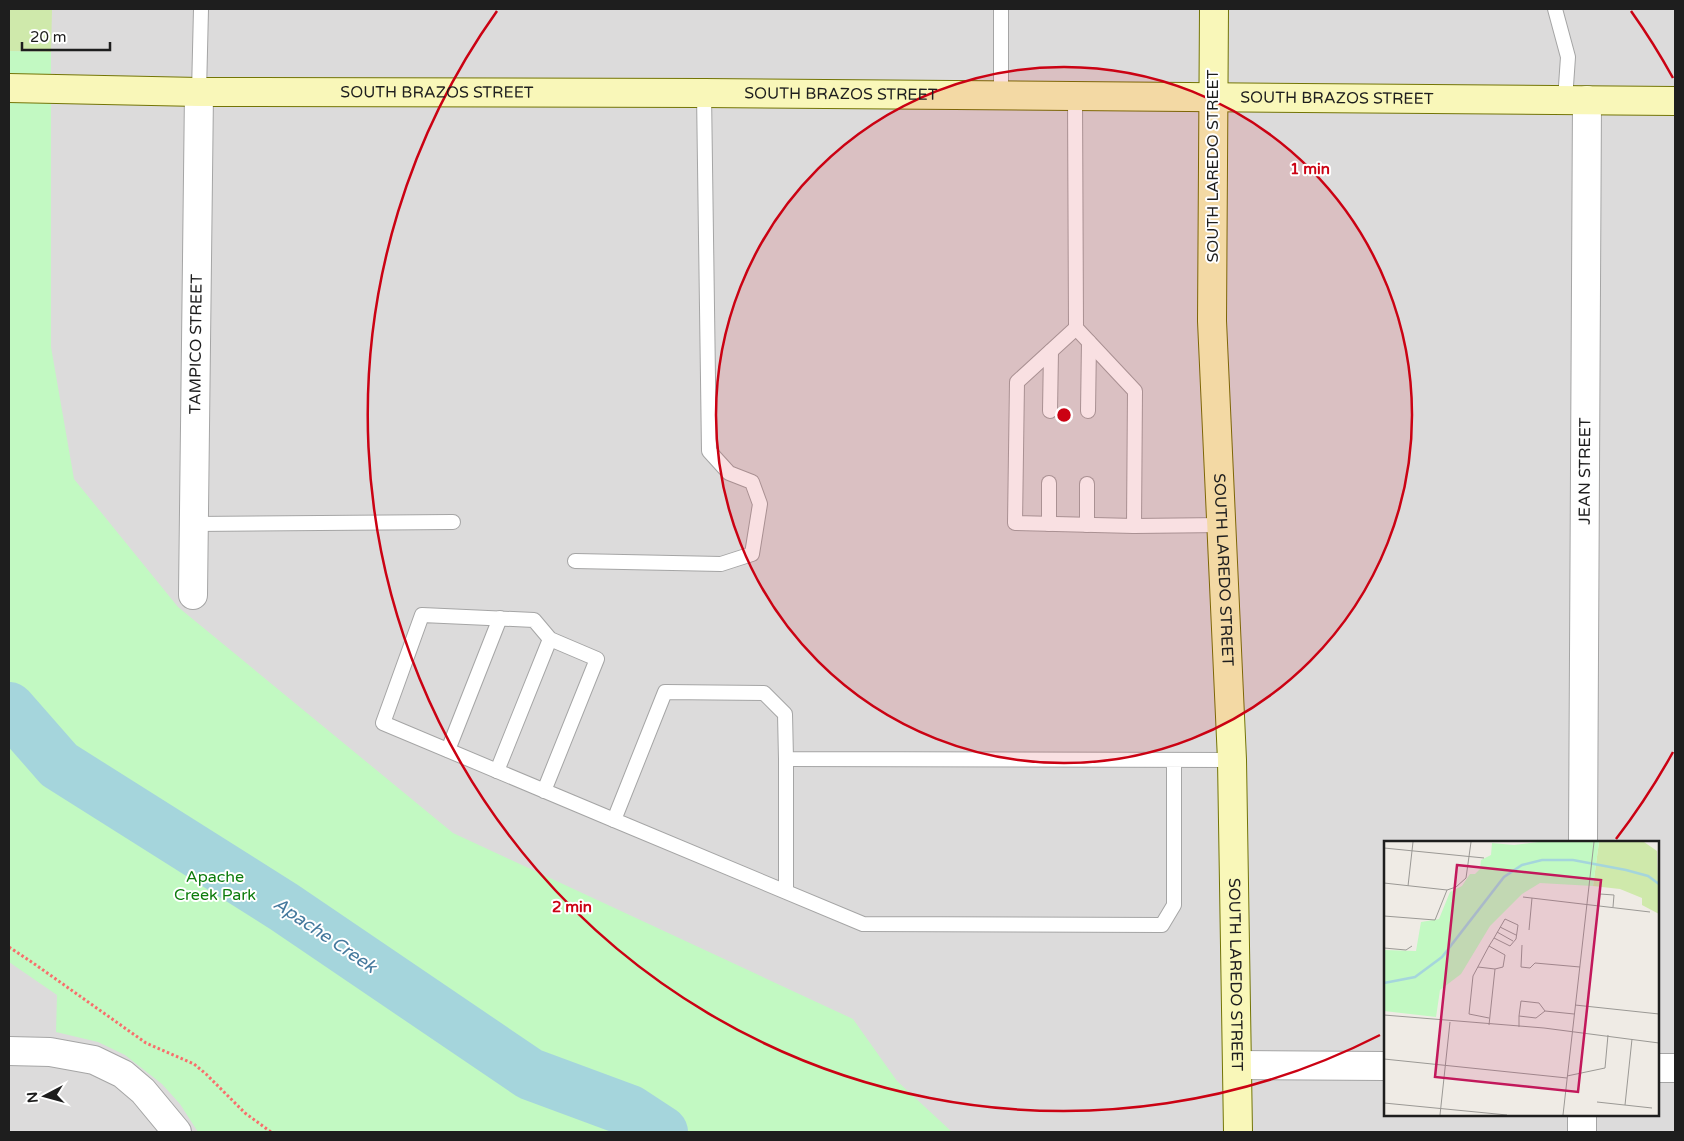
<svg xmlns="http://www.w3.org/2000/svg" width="1684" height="1141" font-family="'Varela Round',sans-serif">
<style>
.residential{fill:#dcdbdb;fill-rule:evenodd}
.grass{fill:#cfe9ab}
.park{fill:#c2f9c2}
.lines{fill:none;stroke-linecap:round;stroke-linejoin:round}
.river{stroke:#a5d5dc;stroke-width:52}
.lane-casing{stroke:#a5a5a5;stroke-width:16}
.street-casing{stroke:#a5a5a5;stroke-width:30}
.secondary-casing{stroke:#737506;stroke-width:30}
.path{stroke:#f86e6c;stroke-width:3;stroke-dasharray:2.5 2.5;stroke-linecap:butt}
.lane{stroke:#fff;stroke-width:14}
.street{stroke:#fff;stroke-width:28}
.secondary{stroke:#f9f7b9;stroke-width:28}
.ring{fill:none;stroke:#cb0213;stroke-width:2.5}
.labels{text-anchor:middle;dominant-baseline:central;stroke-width:4;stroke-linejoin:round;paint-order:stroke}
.street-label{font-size:16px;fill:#1e1e1e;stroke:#fff}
.park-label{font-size:16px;fill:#0d7c0c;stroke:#fff}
.water-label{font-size:18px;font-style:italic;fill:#45799d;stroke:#fff}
.inset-river{fill:none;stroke:#a5d5dc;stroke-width:2.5}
.inset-road{fill:none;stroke:#9b9995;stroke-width:1}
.view{fill:#c2185b;fill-opacity:0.15;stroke:#c2185b;stroke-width:2.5}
.inset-edge{fill:none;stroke:#1e1e1e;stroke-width:2.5}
.centre{fill:#cb0213;stroke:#fff;stroke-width:2.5}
.ring-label{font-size:15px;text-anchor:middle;font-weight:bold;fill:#cb0213;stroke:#fff;stroke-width:4;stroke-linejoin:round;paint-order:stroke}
</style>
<rect width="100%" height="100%" fill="#efebe5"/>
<path class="residential" d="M9 9H1675V1132H9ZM1385 842H1658V1115H1385Z"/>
<path class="grass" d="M9 9H52L51 52 9 51Z"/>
<path class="park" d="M9 51 51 52V347L74 479 178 607 453 833 853 1019 897 1081 952 1132H198L180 1104 162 1084 125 1055 98 1042 56 1032 57 995 9 962Z"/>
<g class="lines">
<path class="river" d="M9 708 59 765 284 907 530 1074 630 1111 662 1132"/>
<g class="lane-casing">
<g id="lane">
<path d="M1001 9V95"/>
<path d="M1555 9 1568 57 1565 100"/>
<path d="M199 92 201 9"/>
<path d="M1075 96 1076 328 1135 391 1134 526 1222 525"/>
<path d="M1076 328 1017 382 1015 523 1134 526"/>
<path d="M1050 411 1051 351"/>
<path d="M1088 411 1089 342"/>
<path d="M1049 483V524"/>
<path d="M194 524 453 522"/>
<path d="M1087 525V484"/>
<path d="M575 561 721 564 752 554 760 504 752 482 729 473 709 451 704 93"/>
<path d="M448 750 500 618"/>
<path d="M1174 761V905L1162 925 863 924 614 820 665 692 764 693 785 714 786 759 1232 760"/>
<path d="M497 771 550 639"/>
<path d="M544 791 597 659 550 639 534 620 422 615 383 723 614 820"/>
<path d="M786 891V759"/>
</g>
</g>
<g class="street-casing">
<g id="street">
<path id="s1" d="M193 595 199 92"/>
<path id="s2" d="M1583 842 1587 100"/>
<path d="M9 1051 50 1052 94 1060 123 1074 143 1091 177 1132"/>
<path d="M1237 1065 1385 1066"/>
<path d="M1658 1068H1675"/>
<path d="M1582 1115V1132"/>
</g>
</g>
<g class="secondary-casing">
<g id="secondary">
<path id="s3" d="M1214 9 1212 321 1232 760 1238 1132"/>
<path id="s4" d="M9 88 199 92 704 93 1675 101"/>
</g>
</g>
<path class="path" d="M9 947 36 965 146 1043 194 1064 206 1074 245 1113 271 1132"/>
<use href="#lane" class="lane"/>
<use href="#street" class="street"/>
<use href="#secondary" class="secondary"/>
</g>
<circle cx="1064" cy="415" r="348" fill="#cb0213" fill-opacity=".12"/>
<g class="ring">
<circle cx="1064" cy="415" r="348"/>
<path d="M1673 752A696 696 0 0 1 1616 839M1380 1035A696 696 0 0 1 497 11M1631 11A696 696 0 0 1 1673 78"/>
</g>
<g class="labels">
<g class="street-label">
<text stroke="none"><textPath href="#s4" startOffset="428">SOUTH BRAZOS STREET</textPath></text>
<text stroke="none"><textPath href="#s4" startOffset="832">SOUTH BRAZOS STREET</textPath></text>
<text stroke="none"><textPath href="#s4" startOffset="1328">SOUTH BRAZOS STREET</textPath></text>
<text transform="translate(1213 166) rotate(-90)">SOUTH LAREDO STREET</text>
<text stroke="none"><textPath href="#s1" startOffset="251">TAMPICO STREET</textPath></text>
<text stroke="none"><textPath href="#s2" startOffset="371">JEAN STREET</textPath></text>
<text stroke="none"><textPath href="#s3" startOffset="561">SOUTH LAREDO STREET</textPath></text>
<text stroke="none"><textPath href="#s3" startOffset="966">SOUTH LAREDO STREET</textPath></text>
</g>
<g class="park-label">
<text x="215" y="877">Apache<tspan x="215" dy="18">Creek Park</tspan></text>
</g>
<g class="water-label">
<text transform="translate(325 935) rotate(34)">Apache Creek</text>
</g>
</g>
<g transform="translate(1384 841)">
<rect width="275" height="275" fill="#efebe5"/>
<path d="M215 1H260L273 10 275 73 258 64V57L236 48 209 45Z" fill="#cfe9ab"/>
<path d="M154 1H215L209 45 156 42 138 53 106 85 77 133 56 149 52 176 0 170V109L32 110 37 81 55 78 66 51 78 45 86 33H91L96 28 97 19 107 14 108 2 130 4Z" fill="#c2f9c2"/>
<path class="inset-river" d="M0 142 31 136 58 116 120 36 138 24 158 19H189L242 29 264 35 275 43"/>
<path class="inset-road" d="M0 7 100 17M0 42 63 49 72 46 82 37 87 1M24 45 29 1M139 56 266 71M215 65 216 53 230 54 229 66M0 75 51 79 63 49M116 86 132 94M145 89 148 57M113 91 129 100M138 104 137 126 146 127 151 122 196 126M105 105 110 97 121 78 134 84 132 98 126 105 110 97M0 107 22 109 28 105M94 126 111 128M191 164 275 173M0 174 160 187 275 202M135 175 137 160 155 162 161 170M105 184 111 128 119 126 121 114 105 105 89 135 85 173 105 177M135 186V175L152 177 161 170 190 173M0 218 183 237M183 235 221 227 224 194M213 261 268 267M0 262 123 274M241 264 248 198M56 274 66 181M179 274 210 1"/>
<path class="view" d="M73 24 217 39 194 251 51 236Z"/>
<rect width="275" height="275" class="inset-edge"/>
</g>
<circle cx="1064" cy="415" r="8" class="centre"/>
<g class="ring-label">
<text x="1310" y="174">1 min</text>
<text x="572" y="912">2 min</text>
</g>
<rect width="1684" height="1141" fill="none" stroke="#1e1e1e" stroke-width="20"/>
<g transform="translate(45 1096) rotate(264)" stroke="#ffffff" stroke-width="4" paint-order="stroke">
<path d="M0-4L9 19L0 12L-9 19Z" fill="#1e1e1e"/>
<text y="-8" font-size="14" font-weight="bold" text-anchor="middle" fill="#1e1e1e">N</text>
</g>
<path d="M22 42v8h88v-8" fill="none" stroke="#1e1e1e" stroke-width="2.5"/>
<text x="30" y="42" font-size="15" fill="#1e1e1e" stroke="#ffffff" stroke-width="4" paint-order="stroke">20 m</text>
</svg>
